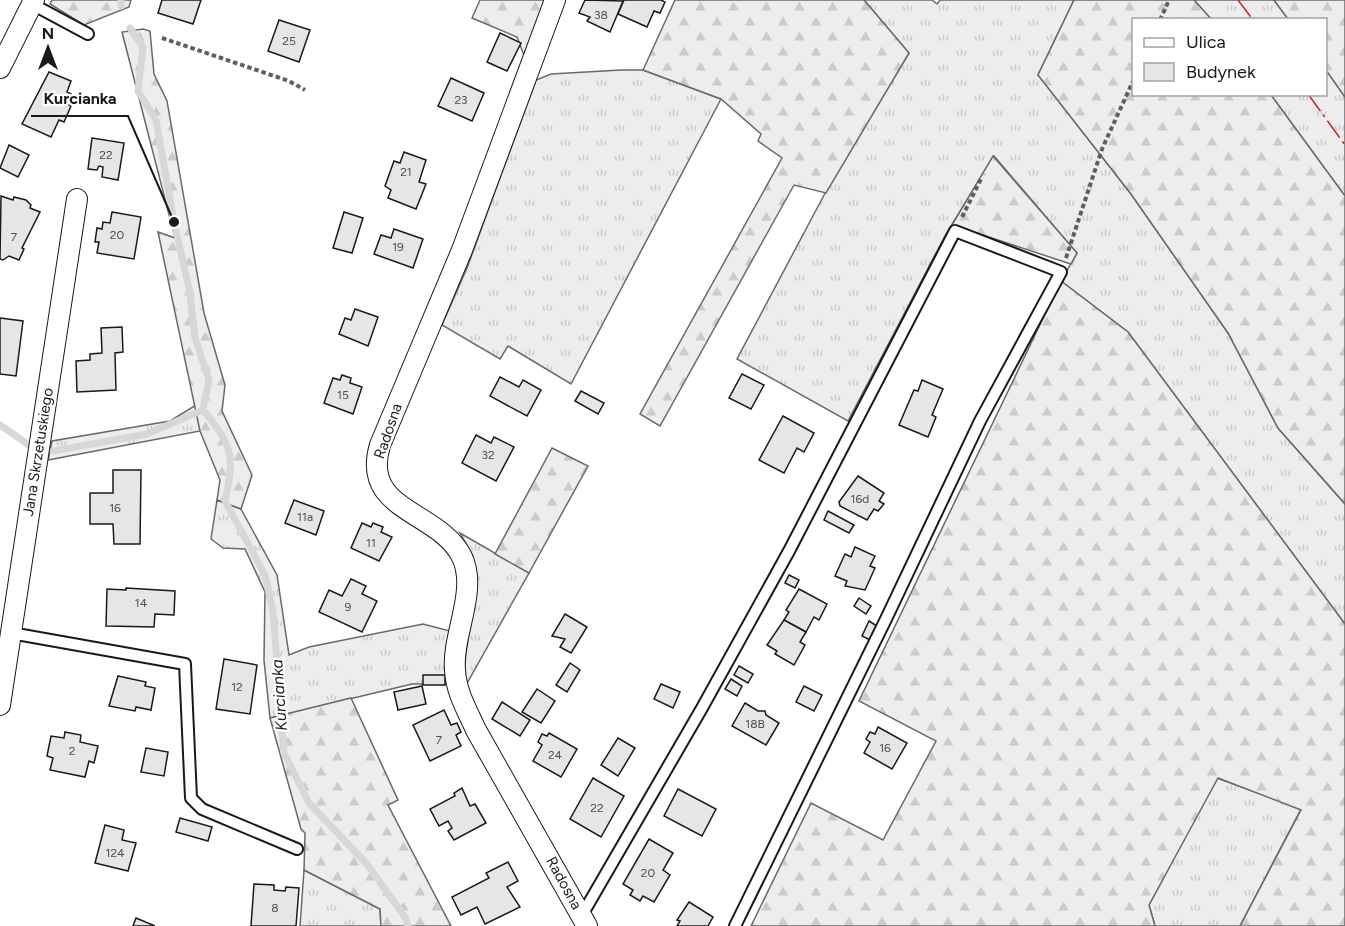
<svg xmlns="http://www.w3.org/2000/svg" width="1345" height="926" font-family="Figtree,sans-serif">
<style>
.grass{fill:url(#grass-tufts);stroke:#6a6a6a;stroke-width:1.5}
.forest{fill:url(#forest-firs);stroke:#6a6a6a;stroke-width:1.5}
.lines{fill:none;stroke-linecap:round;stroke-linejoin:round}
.stream{stroke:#d7d7d7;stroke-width:7}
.building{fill:#e6e6e6;stroke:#1a1a1a;stroke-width:1.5}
.service-casing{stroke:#1a1a1a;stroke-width:14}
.minor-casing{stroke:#1a1a1a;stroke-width:22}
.path{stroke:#5f5f5f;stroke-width:4;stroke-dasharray:4.5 3;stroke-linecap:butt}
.service{stroke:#fff;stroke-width:10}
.minor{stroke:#fff;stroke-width:20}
.power{stroke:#c62828;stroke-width:1.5;stroke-dasharray:21 4.5 3 4.5;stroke-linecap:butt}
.labels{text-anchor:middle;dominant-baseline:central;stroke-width:4.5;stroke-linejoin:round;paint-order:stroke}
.number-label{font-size:12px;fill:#4d4d4d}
.street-label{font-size:15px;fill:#1a1a1a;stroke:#fff}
.water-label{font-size:16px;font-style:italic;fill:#1a1a1a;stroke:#fff}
.leader{fill:none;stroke:#1a1a1a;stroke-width:2}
.callout-dot{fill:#1a1a1a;stroke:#fff;stroke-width:2}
.callout-label{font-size:16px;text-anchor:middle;font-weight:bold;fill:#1a1a1a;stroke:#fff;stroke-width:4.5;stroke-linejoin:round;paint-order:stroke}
</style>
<defs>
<pattern id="grass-tufts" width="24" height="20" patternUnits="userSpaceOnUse" patternTransform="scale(1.5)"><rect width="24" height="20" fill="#ededed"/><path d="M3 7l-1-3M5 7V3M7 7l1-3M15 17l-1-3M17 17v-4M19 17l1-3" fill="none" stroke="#cbcbcb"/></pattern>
<pattern id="forest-firs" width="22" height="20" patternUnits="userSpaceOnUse" patternTransform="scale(1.5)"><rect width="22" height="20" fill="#ededed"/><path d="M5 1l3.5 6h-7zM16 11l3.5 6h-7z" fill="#cbcbcb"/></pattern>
</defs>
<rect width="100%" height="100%" fill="#fff"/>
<g class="grass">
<path d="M864 0H932L937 4 940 0H1074L1038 75 1131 194 1228 333 1278 428 1345 504V624L1128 332 1061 281 1077 253 994 156 946 234 848 421 737 359 831 182 909 53Z"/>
<path d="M1194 0H1274L1288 19H1211Z"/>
<path d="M621 70H643L721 99 571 384 508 346 500 359 442 325 467 268 536 80 551 74Z"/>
<path d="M1326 70 1345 97V196L1271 95 1326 94Z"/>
<path d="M196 405 200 431 48 460 52 441 170 421Z"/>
<path d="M217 500 241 509 277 575 289 655 309 647 423 624 450 631 448 684H412L270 718 264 660 265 592 245 549 223 548 211 539Z"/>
<path d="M460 533 529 573 466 685 460 672 476 579 473 556Z"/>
<path d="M1217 778 1301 809 1240 926H1155L1149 905Z"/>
<path d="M304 870 380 909 381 926H300Z"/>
</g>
<g class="forest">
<path d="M52 0H131L129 7 84 25 50 4Z"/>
<path d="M480 0H548L525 58 517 37 472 18Z"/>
<path d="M675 0H864L909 53 826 193 794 185 660 426 640 414 782 158 758 141 761 134 721 99 643 70Z"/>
<path d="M1074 0H1194L1211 19 1134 20V94L1271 95 1345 196V504L1278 428 1228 333 1131 194 1038 75Z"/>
<path d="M1274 0H1345V97L1326 70V20L1288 19Z"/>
<path d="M143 29 150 31 154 74 167 101 204 313 225 385 222 411 252 475 241 509 217 500 220 480 200 431 158 232 175 238 122 32Z"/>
<path d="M993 156 1077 253 1071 264 952 225Z"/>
<path d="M1061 281 1128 332 1345 624V926H1240L1301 810 1218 778 1149 905 1155 926H751L811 803 883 840 936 741 859 701Z"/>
<path d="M552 448 588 466 529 573 495 554Z"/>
<path d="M351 698 398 800 388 805 451 926H381L380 909 304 870 305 833 301 829 270 718Z"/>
</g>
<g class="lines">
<g class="stream">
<path d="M121 6V0"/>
<path d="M130 28 143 47 138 91 156 120 174 222 190 293 195 338 209 380 203 410"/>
<path d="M203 410C233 446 235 456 225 501L265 575 273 611 284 753 309 803 366 863 405 917 408 926"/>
<path d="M0 425 29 445"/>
<path d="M53 451 147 434 203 410"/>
</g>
</g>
<g class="building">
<path d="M162 0H201L193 24 158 13Z"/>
<path d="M585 0 623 1 610 32 587 21 590 17 579 13Z"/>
<path d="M661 0 665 2 660 13 654 11 647 27 618 14 624 0Z"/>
<path d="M279 20 310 30 299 62 268 51Z"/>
<path d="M500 33 521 43 507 71 487 62Z"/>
<path d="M49 72 71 81 67 92 71 94 66 103 71 106 64 122 59 120 51 137 22 124Z"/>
<path d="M451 78 484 93 472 121 438 106Z"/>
<path d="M92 138 124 143 118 180 102 177 103 167 99 166 97 170 88 169Z"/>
<path d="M9 145 29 155 18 177 0 168Z"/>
<path d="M404 152 426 160 419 182 426 184 416 209 388 198 391 190 385 186 394 161 400 163Z"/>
<path d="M1 196 13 200 14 197 26 200 31 205 30 208 40 212 22 248 24 249 19 260 9 256 3 260 0 259Z"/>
<path d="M112 212 141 217 134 259 97 253 99 242H95L97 228 102 229 103 222 110 223Z"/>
<path d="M344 212 363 218 352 253 333 248Z"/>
<path d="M394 229 423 239 413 268 374 254 381 235 391 238Z"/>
<path d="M355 309 378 317 368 346 339 334 345 318 351 320Z"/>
<path d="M0 318 23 321 16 376 0 374Z"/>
<path d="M122 327 123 352 115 353 116 390 77 392 76 361 90 360V354L102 353 101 328Z"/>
<path d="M742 374 764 385 751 409 729 398Z"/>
<path d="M342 375 351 378 350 383 362 387 353 414 324 403 333 378 340 380Z"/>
<path d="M500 377 519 387 523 380 541 390 527 416 490 396Z"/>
<path d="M922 380 943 389 932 415 936 417 928 437 899 425 914 390 918 391Z"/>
<path d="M581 391 604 403 598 414 575 401Z"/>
<path d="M783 416 814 433 804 452 797 448 784 473 759 460Z"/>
<path d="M476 435 491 443 494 437 514 447 496 481 462 463Z"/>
<path d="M113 470H141L140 544H114L113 524H90V493H113Z"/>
<path d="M858 476 884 493 879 501 884 504 878 511 874 509 867 520 840 506 839 502Z"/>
<path d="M294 500 324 511 316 535 285 523Z"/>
<path d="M828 511 854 525 849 533 824 520Z"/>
<path d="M362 523 371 527 373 523 383 527 381 532 392 537 379 561 351 548Z"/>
<path d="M855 547 875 556 870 566 875 568 865 590 845 586 847 581 835 576 845 554 851 557Z"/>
<path d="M789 575 799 580 795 588 785 583Z"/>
<path d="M351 579 366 586 362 594 377 601 362 632 319 612 329 590 342 596Z"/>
<path d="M126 588 175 591 174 615 155 614 154 627 106 626 107 589 126 590Z"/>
<path d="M799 589 827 604 819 620 814 617 806 632 784 620 789 612 786 610Z"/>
<path d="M859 598 871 606 866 614 854 606Z"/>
<path d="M565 614 587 627 571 653 560 647 565 639 552 636Z"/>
<path d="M784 620 806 632 800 642 805 645 794 665 775 654 777 651 767 645Z"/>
<path d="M869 621 877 626 870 640 862 636Z"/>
<path d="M224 659 257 665 250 714 216 709Z"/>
<path d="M570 663 580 670 567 692 556 685Z"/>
<path d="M739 666 753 674 748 683 734 675Z"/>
<rect x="423" y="675" width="22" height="10"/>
<path d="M118 676 146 682 145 686 155 688 151 710 136 707 135 711 109 706Z"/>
<path d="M731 679 742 686 737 696 725 689Z"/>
<path d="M661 684 680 692 673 708 654 699Z"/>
<path d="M422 686 426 704 398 710 394 692Z"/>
<path d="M804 686 822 695 814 711 796 702Z"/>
<path d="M537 689 555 701 541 723 522 712Z"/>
<path d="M502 702 530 720 520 736 492 719Z"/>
<path d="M745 703 758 711H765L766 715 779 723 766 745 732 726Z"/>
<path d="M444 710 451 725 457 723 461 732 456 735 461 746 430 761 413 725Z"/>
<path d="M878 727 907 743 892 769 864 753 870 742 866 739 870 732 875 734Z"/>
<path d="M65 732 81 735 80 742 98 746 94 763 89 761 85 777 50 770 53 758 47 756 51 736 64 738Z"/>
<path d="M549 733 577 749 561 777 533 761 542 745 538 742 542 734 547 736Z"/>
<path d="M618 738 635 748 618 776 601 765Z"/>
<path d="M146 748 168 752 164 776 141 772Z"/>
<path d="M593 778 624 796 601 837 570 819Z"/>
<path d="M462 788 470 806 475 804 486 823 454 840 448 831 452 828 448 821 439 826 430 809 455 796 454 793Z"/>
<path d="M678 789 716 809 702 836 664 816Z"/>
<path d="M180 818 212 827 208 841 176 832Z"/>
<path d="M105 825 124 830 122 840 136 843 128 871 95 863Z"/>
<path d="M649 839 673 853 663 870 670 875 654 902 643 896 640 901 630 895 633 890 623 884Z"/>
<path d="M508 862 518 881 507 887 520 907 485 924 477 907 461 915 452 897 489 878 486 873Z"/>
<path d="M254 884 274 885V890L285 891 286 887 299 888 296 926H251Z"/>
<path d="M689 902 713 917 708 926H677L680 921 677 920Z"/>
<path d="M136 918 155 926H133Z"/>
</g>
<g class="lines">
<g class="service-casing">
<g id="service">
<path d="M32 4 88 34"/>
<path d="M11 633 185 664 191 798 202 809 297 849"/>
<path d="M582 915 702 708 789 551 955 231 1061 272 980 421 886 619 735 926"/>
</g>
</g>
<g class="minor-casing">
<g id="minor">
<path d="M555 0 462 250 380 445C360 512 439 510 462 557 478 591 452 634 455 670 456 692 467 710 476 730L587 926"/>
<path d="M0 68 34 0"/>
<path d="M0 705 77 199"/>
</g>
</g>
<g class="path">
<path d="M1160 20 1169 0"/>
<path d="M162 38 289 81 305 90"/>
<path d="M962 217 982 177"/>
<path d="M1066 258 1102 149 1134 79"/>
</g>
<use href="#service" class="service"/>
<use href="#minor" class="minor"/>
<g class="power">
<path d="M1238 0 1253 20"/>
<path d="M1308 94 1345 145"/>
</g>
</g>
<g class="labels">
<g class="number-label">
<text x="601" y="15">38</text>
<text x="289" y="41">25</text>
<text x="461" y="100">23</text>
<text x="106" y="155">22</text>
<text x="406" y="172">21</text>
<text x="117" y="235">20</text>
<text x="14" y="237">7</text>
<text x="398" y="247">19</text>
<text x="343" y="395">15</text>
<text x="488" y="455">32</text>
<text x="860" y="499">16d</text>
<text x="115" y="508">16</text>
<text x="305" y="517">11a</text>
<text x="371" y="543">11</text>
<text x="141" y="603">14</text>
<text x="348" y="607">9</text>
<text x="237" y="687">12</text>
<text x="755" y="724">18B</text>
<text x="439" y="740">7</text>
<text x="885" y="748">16</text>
<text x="72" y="751">2</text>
<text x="555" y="755">24</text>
<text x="597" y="808">22</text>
<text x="115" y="853">124</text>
<text x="648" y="873">20</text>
<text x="275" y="908">8</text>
</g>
<g class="street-label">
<text transform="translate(388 431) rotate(-71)">Radosna</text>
<text transform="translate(38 452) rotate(-81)">Jana Skrzetuskiego</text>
<text transform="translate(564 883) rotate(61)">Radosna</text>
</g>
<g class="water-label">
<text transform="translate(279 695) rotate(-94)">Kurcianka</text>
</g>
</g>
<path class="leader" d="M174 222L128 116H31"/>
<circle class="callout-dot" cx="174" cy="222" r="6"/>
<g class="callout-label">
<text x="80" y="104">Kurcianka</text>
</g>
<rect x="1132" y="18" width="195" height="78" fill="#ffffff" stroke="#a3a3a3" stroke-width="1.5"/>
<rect x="1144" y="38" width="30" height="9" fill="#ffffff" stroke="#a3a3a3" stroke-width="1.5"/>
<text x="1186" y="48" font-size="18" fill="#1a1a1a">Ulica</text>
<rect x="1144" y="63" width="30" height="18" fill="#e6e6e6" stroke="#a3a3a3" stroke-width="1.5"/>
<text x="1186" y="78" font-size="18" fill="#1a1a1a">Budynek</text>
<g transform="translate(48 48)" stroke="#ffffff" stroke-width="4.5" paint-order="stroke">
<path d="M0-4.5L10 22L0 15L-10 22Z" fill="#1a1a1a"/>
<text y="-9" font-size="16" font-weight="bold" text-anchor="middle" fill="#1a1a1a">N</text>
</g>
</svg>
